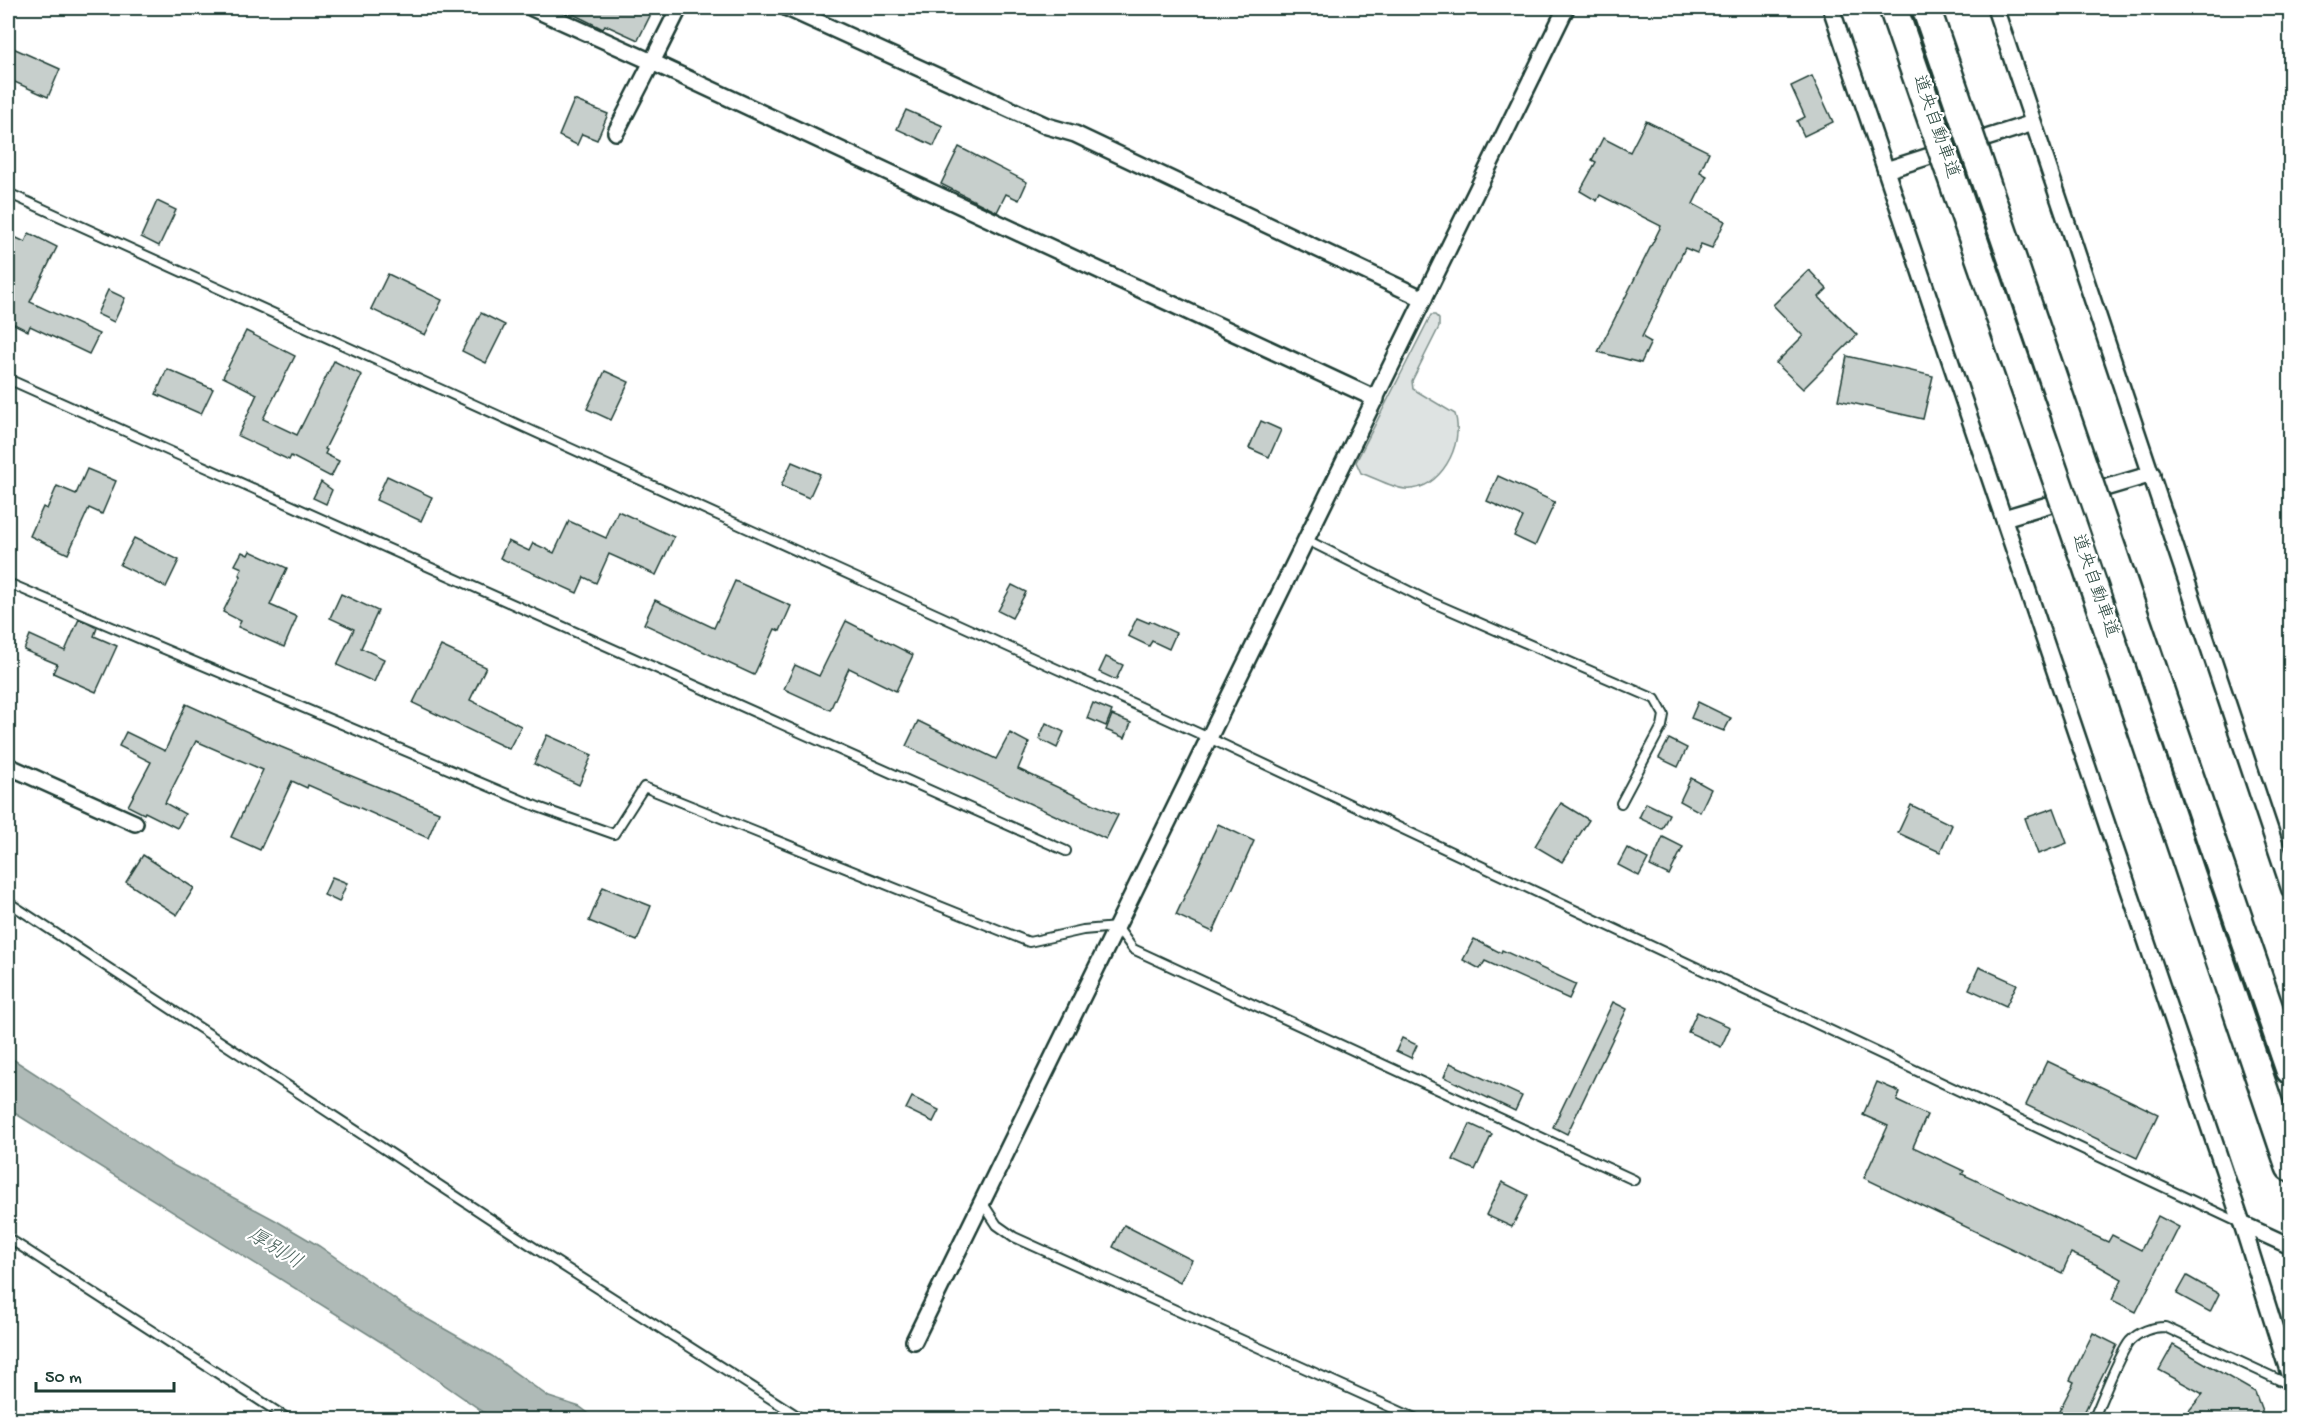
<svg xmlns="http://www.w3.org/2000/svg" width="2298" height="1427" font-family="'Gochi Hand','Klee One',sans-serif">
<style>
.green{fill:#dee3e2;stroke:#7e908b;stroke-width:1.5}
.water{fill:#afbab7;stroke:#758883;stroke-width:1.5}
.building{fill:#c7cfcc;stroke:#1f3d34;stroke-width:1.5}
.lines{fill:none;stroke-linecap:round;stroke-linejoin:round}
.service-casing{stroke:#1f3d34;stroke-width:12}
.minor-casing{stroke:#1f3d34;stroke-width:20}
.motorway-casing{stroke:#1f3d34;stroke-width:32}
.service{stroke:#fff;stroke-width:8}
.minor{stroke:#fff;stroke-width:15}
.motorway{stroke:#fff;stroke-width:27}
.motorway-bridge-casing{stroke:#1f3d34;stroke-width:32;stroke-linecap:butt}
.motorway-bridge{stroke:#fff;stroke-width:27}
.labels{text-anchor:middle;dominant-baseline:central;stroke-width:4.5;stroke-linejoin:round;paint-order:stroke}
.street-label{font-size:18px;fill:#1f3d34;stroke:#fff}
.water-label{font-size:20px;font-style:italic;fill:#4a625b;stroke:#fff}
</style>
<rect width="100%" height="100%" fill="#fff"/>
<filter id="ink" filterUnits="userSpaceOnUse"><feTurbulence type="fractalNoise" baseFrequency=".0167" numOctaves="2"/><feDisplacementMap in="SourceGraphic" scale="12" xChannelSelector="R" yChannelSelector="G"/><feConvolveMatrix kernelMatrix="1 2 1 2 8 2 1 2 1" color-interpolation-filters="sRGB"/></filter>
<g filter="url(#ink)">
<path class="green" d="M1431 315H1435L1439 319V327L1412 381 1413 389 1455 414C1465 444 1440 492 1405 489 1393 488 1373 477 1361 473L1356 462Z"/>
<path class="water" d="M8 1056 85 1106 167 1162 275 1220 319 1246 406 1307 492 1356 549 1397 580 1407 596 1419 497 1420 488 1415 397 1352 8 1109Z"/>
<g class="building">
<path d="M561 8H654L638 40 605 25 603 29Z"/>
<path d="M13 48 60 69 48 97 8 79V61Z"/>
<path d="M1812 76 1833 122 1804 136 1797 121 1805 117 1791 86Z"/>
<path d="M574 100 608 114 597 140 582 134 577 145 559 136Z"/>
<path d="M906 110 943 126 934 146 897 129Z"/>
<path d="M1646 121 1709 152 1700 172 1707 176 1693 204 1725 221 1712 248 1701 244 1697 253 1685 248 1642 337 1651 342 1641 363 1598 352 1661 226 1600 195 1597 201 1580 191 1596 162 1592 160 1603 138 1630 152Z"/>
<path d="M959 147 1027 182 1019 200 1006 194 997 212 941 184Z"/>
<path d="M157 201 176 210 159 246 141 237Z"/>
<path d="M29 233 57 247 30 302 99 334 89 354 30 326 28 331 8 321V234L25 242Z"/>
<path d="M1809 270 1827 289 1819 297 1857 335 1803 389 1776 363 1803 336 1773 305Z"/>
<path d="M388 274 442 300 425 335 371 309Z"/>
<path d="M108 290 125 298 114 322 97 314Z"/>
<path d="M481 313 505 325 486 363 462 351Z"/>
<path d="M246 331 295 356 263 419 297 435 334 361 362 375 325 449 327 450 325 454 339 461 331 477 291 456 289 460 238 436 257 394 223 377Z"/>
<path d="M1847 356 1933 376 1923 419 1838 400Z"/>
<path d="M167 369 213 389 201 414 156 394Z"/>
<path d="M605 371 629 382 611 420 587 409Z"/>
<path d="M1261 421 1281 430 1269 457 1249 448Z"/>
<path d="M792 462 820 474 809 498 781 486Z"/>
<path d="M87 469 116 481 102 514 89 508 68 554 30 536 43 507 47 509 57 486 76 494Z"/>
<path d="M387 476 432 497 421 521 376 500Z"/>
<path d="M1498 476 1555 502 1535 546 1514 536 1523 517 1487 501Z"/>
<path d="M321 482 332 490 326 504 313 498Z"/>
<path d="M618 511 674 537 656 575 609 554 596 583 584 577 577 593 500 558 508 541 529 551 533 543 554 553 569 521 606 538Z"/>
<path d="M134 538 179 560 166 587 120 565Z"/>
<path d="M250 551 287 568 270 605 297 617 284 647 238 627 241 621 223 612 241 576 239 575 242 568 235 565 242 552 248 555Z"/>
<path d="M735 581 791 606 780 631 775 629 754 675 644 624 655 600 714 628Z"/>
<path d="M1012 585 1026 592 1012 618 998 611Z"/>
<path d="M341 594 378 611 361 648 384 659 374 682 337 665 354 629 330 618Z"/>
<path d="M1137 618 1149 623 1150 621 1176 633 1169 649 1152 641 1149 646 1128 636Z"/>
<path d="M79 619 97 628 94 636 117 646 96 692 53 673 57 664 24 650 30 635 65 651Z"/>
<path d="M846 621 913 655 896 691 849 668 830 710 784 689 795 665 819 676Z"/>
<path d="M441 646 486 667 470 700 521 726 509 749 413 703Z"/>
<path d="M1106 657 1123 665 1116 680 1099 672Z"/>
<path d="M1698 702 1731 718 1724 731 1691 718Z"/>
<path d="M1093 703 1112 711 1106 726 1087 718Z"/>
<path d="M186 704 281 747 439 812 428 838 308 785 307 788 292 781 260 850 231 837 263 770 196 741 165 803 185 814 177 828 145 812 144 814 128 806 151 762 119 746 126 732 165 751Z"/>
<path d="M1112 715 1131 723 1125 738 1106 730Z"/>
<path d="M918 721 996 759 1010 733 1029 743 1018 769 1118 815 1106 839 906 746Z"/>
<path d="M1046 723 1064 732 1057 748 1039 739Z"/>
<path d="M547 735 592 755 579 785 534 764Z"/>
<path d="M1669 739 1687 748 1678 767 1659 758Z"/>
<path d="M1691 778 1711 789 1700 812 1680 801Z"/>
<path d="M1561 803 1589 820 1562 862 1535 846Z"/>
<path d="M1646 803 1669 814 1662 829 1639 818Z"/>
<path d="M1911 805 1952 825 1940 852 1898 833Z"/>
<path d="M2054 808 2067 843 2038 854 2025 818Z"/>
<path d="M1218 824 1254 841 1213 932 1176 915Z"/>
<path d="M1663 837 1683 847 1669 875 1650 866Z"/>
<path d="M1627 848 1648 859 1639 876 1618 865Z"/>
<path d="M143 855 194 888 177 915 126 882Z"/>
<path d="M332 877 347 883 339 902 324 895Z"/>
<path d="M603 887 651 906 637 941 589 921Z"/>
<path d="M1474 939 1501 953 1502 950 1576 984 1569 999 1485 961 1480 969 1463 960Z"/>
<path d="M1979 967 2017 984 2006 1006 1969 989Z"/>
<path d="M1613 1002 1627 1009 1567 1134 1553 1127Z"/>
<path d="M1697 1012 1730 1027 1721 1047 1688 1032Z"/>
<path d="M1402 1038 1417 1045 1411 1058 1396 1051Z"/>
<path d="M2047 1061 2158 1114 2137 1158 2026 1105Z"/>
<path d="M1450 1063 1522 1096 1515 1111 1444 1077Z"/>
<path d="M1877 1082 1900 1092 1897 1101 1927 1115 1913 1147 1964 1171 1962 1174 2108 1242 2112 1235 2141 1250 2158 1216 2179 1227 2136 1312 2112 1300 2122 1279 2097 1265 2071 1253 2062 1273 1864 1178 1888 1126 1863 1115Z"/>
<path d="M912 1097 939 1110 933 1122 906 1109Z"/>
<path d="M1470 1124 1492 1134 1475 1170 1453 1160Z"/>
<path d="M1502 1182 1528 1195 1512 1227 1486 1215Z"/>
<path d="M1124 1225 1192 1260 1180 1282 1113 1247Z"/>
<path d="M2187 1276 2219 1294 2210 1312 2177 1294Z"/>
<path d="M2093 1333 2117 1345 2081 1419H2055L2074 1382 2070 1380Z"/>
<path d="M2173 1345 2255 1392 2265 1419H2182L2203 1394 2159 1370Z"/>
</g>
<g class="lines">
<g class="service-casing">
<g id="service">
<path d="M8 193 1209 738 2240 1223"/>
<path d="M8 379 1066 851"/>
<path d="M1307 540 1429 601 1655 699 1664 715 1662 726 1621 803"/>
<path d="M8 583 538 807 614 834 644 787 1029 942 1083 930 1117 927 1133 949 1634 1180"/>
<path d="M8 902 538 1250 804 1420"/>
<path d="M982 1202 997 1225 1014 1237 1419 1420"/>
<path d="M8 1238 290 1420"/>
<path d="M2093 1420C2101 1402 2120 1352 2130 1341 2140 1331 2152 1327 2165 1327L2290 1385"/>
</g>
</g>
<g class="minor-casing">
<g id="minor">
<path d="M532 8 652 62 679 8"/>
<path d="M787 8 1047 126 1075 134 1424 299"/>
<path d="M1831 8 2242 1224 2290 1377"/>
<path d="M1995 8 2290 890"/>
<path d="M616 132 652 62 1376 399"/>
<path d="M1886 170 2033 123"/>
<path d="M2004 518 2152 474"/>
<path d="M8 766 135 823"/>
<path d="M2242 1224 2290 1246"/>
<path d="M914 1341 1566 8"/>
</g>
</g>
<g class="motorway-casing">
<g id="motorway">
<path d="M2112 550 2290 1070"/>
<path d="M2085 561 2290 1167"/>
</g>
</g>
<use href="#service" class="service"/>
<use href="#minor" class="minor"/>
<use href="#motorway" class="motorway"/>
<g class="motorway-bridge-casing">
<g id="motorway-bridge">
<path d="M1893 8 2085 561"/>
<path d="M1926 8 2112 550"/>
</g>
</g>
<use href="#motorway-bridge" class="motorway-bridge"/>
</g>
</g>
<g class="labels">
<g class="street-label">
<text transform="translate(1935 127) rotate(71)">道央自動車道</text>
<text transform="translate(2094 586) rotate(71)">道央自動車道</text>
</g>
<g class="water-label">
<text transform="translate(274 1250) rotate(32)">厚別川</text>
</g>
</g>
<rect width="2298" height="1427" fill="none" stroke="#fff" stroke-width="30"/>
<rect x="15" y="15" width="2268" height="1397" fill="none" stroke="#1f3d34" stroke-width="2" filter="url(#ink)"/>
<path d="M36 1382v9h138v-9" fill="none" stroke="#1f3d34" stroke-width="3"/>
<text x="45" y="1382" font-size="18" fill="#1f3d34" stroke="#ffffff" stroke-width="4.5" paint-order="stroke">50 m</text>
</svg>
